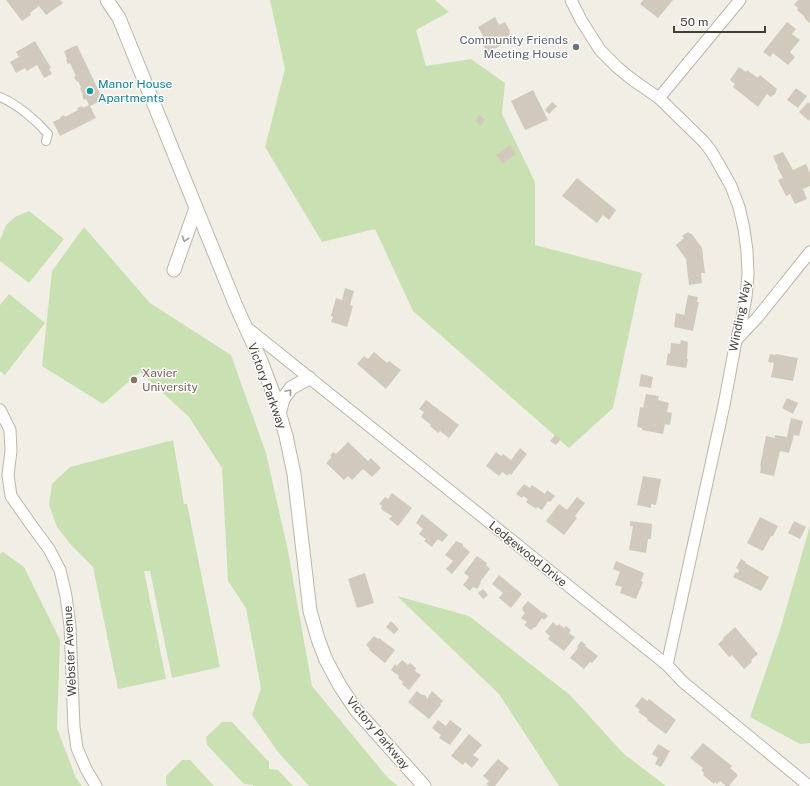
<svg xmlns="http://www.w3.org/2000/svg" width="810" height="786" font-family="'Public Sans',sans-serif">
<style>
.green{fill:#c9e1b2}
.building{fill:#d1cabc}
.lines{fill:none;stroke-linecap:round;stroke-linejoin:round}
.pedestrian-casing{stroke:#bbb6a9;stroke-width:10}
.minor-casing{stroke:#bbb6a9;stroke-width:13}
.tertiary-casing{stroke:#bbb6a9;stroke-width:15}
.pedestrian{stroke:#fff;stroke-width:8}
.minor{stroke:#fff;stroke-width:11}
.tertiary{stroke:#fff;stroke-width:13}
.oneway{stroke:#a19e9a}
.worship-dot{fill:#6b7280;stroke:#fff;stroke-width:1.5}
.culture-dot{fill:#0f9aa8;stroke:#fff;stroke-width:1.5}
.education-dot{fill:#8d6e63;stroke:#fff;stroke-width:1.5}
.labels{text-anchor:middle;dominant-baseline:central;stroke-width:3;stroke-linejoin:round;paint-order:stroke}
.worship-label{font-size:12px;fill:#5b616d;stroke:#fff;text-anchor:end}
.culture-label{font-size:12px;fill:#0d838f;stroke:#fff;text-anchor:start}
.street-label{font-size:12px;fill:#433e36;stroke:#fff}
.education-label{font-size:12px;fill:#785e54;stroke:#fff;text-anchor:start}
</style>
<rect width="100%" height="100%" fill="#f1eee6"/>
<g class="green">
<path d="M270 0H435L449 12 416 30 426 66 471 59 505 83 502 114 535 182V245L642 273 613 408 569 448 413 311 375 229 322 242 265 147 285 69Z"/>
<path d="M29 211 64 239 29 283 0 261V240L6 225 15 217Z"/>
<path d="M84 227 150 303 231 355 266 453 288 551 312 686 388 778 398 786H309L278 752 252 715 261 688 246 608 228 581 222 468 189 417 140 372 103 404 42 366 52 271Z"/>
<path d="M9 294 45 323 5 375 0 371V305Z"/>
<path d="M173 440 184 504H187L220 667 172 678 150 571H144L166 679 118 689 93 567 72 546 57 527 49 505 52 484 70 467Z"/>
<path d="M810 526V743L800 744 750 717 780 630Z"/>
<path d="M3 552 24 567 60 640 57 728 76 778 82 786H0V554Z"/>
<path d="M397 596 469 616 570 695 624 754 666 786H559L499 694Z"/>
<path d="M222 722H232L269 762V769L278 770 293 786H253V785L244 784 207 745 206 737Z"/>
<path d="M182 760H190L214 786H168L166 784V776Z"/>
</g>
<g class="building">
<path d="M6 0H60L63 3 46 15 39 6 30 13 31 15 22 21Z"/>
<path d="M643 0H673L658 18 640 4Z"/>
<path d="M798 0H810V23L805 19 804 16 797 10 798 8 794 5Z"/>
<path d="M495 17 499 25 505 22 510 31 509 32 513 39 487 53 482 43 486 41 478 27Z"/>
<path d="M787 22 796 29 792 34 800 40 790 52 795 57 788 65 773 53 770 57 763 52Z"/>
<path d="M35 41 51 68 49 69 52 74 44 78 37 65 27 71 25 68 16 73 10 62 19 57 16 52Z"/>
<path d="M77 45 103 100 90 106 96 118 60 136 53 122 61 118 60 117 64 115 65 117 78 110 77 108 82 106 83 108 89 105 86 99 84 100 82 95H83L80 88 81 87 78 81 77 82 74 77 76 76 70 63 68 64 66 60 67 59 64 51Z"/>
<path d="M739 67 746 72 747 70 758 78 760 75 777 89 775 94 771 97 767 94 758 107 733 87 735 84 730 80Z"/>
<path d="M796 88 807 96 798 108 787 100Z"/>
<path d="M533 90 548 120 525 130 511 101Z"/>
<path d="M552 102 557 106 549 114 545 110Z"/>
<path d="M808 102 810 104V119L809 121 799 112Z"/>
<path d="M479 115 485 119 481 126 475 121Z"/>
<path d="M510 145 516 154 503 164 496 155Z"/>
<path d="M783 152 793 170 806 164 810 173V186L803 189 807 199 795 204 790 194 786 196 778 180 783 178 777 167H778L773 156Z"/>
<path d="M577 178 616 210 609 220 603 215 597 223 562 196Z"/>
<path d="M688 232 690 234 691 233 702 248 705 273H701L702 283 689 285 686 259 676 245 684 238 682 236Z"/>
<path d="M345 288 354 291 350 305 353 306 347 327 331 322 333 317 331 316 336 298 342 300Z"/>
<path d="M688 295 698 297 697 302H699L693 331 674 327 676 313 684 315Z"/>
<path d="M681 340 688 342 687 359H688L686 368 666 365 668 353 670 354 671 343 680 344Z"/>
<path d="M374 352 387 363 389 361 401 370 386 389 357 364 364 356 368 359Z"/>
<path d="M770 354 775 355 776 354 798 358 793 381 771 377 774 363 768 362Z"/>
<path d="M641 374 653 377 651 388 639 386Z"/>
<path d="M646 394 659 396 658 400 669 403 667 412 672 413 670 425 665 424 663 434 642 430V428L637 427 640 407 643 408Z"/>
<path d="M787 398 798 403 793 414 782 408Z"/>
<path d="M426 400 459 425 449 438 440 431 438 433 430 426 431 425 421 417 424 412 419 409Z"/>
<path d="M791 418 803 421 799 436 794 435 789 453 780 451 774 476 760 473 761 466H760L766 436 775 438V435L787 437Z"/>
<path d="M555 435 561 439 556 445 550 441Z"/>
<path d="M348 442 368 461 371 458 381 468 372 477 363 469 352 480 348 476 344 480 326 463 332 457 330 456 333 452 336 454Z"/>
<path d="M520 448 527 454 511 475 509 473 508 476 502 472 499 476 486 466 496 452 501 456 503 454 511 460Z"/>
<path d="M643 476 661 479 656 505 651 504V508L637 505Z"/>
<path d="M524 484 530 488 532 485 545 494 547 490 555 496 550 502 548 501 542 510 537 507 536 509 526 502 528 499 523 496 522 498 516 494Z"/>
<path d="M392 493 412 508 398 526 389 519 392 516 382 510 381 508 382 506 379 504 385 497 388 499Z"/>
<path d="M577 497 585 503 575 516 577 518 564 535 546 521 559 504 567 510Z"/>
<path d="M422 514 448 535 442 542 438 539 432 547 424 541 426 539 419 534 423 529 416 523Z"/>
<path d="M760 517 778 526 773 536H771L763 551 747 543Z"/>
<path d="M630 521 652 524 651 539H648L646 553 629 550 633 526H630Z"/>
<path d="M794 521 806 527 800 539 788 533Z"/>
<path d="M456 541 463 544V546L470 552 452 574 446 569 453 561 445 555Z"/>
<path d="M477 556 487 563 486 565 490 569 480 582 481 583 477 589 473 587 470 591 463 585 469 577 464 573Z"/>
<path d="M741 559 746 562 745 563 769 577 761 591 733 577 736 572 738 573 739 570 736 568Z"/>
<path d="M616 561 644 573 641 581 643 582 636 599 620 593 622 587 615 585 620 572 613 569Z"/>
<path d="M365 573 374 603 357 608 348 579Z"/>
<path d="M499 575 522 594 511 608 499 598 503 593 492 584Z"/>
<path d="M483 589 488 595 483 599 478 593Z"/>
<path d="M528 601 543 613 544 612 548 616 544 620 542 618 535 628 534 627 531 630 524 625 527 622 521 618 525 613 522 610 523 609 522 608Z"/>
<path d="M391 621 399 629 394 634 386 627Z"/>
<path d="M553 622 557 626 559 624 564 628 566 626 571 630 569 633 575 637 564 651 548 639 550 636 545 632Z"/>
<path d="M735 627 758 654 751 660 752 662 744 669 732 655 729 657 718 644 724 639 723 638Z"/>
<path d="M374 636 378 639 379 638 395 650 385 663 369 650 370 649 366 645Z"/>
<path d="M581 641 586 645 585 646 598 656 592 663 590 662 584 669 570 658 578 648 577 647Z"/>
<path d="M402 660 408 665 410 663 416 668 415 671 421 675 409 690 402 684 403 682 398 678 399 676 391 670 395 664 397 666Z"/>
<path d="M417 691 422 695H424L426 696 427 699 432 691 443 701 440 704 441 705 429 719 408 702Z"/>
<path d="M642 697 647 701 649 699 676 720 666 734 647 720 648 719 638 712 640 710 635 706Z"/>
<path d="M438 720 446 726 450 720 462 729 450 745 439 738 441 735 432 728Z"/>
<path d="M469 734 482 745 473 755 479 759 472 768 465 762 463 765 451 756Z"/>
<path d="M703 743 732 766 730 768 738 775 729 786H726L720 781 717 784 715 782 714 784 703 775 704 773 701 770 703 768 690 758Z"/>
<path d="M658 744 670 751 661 767 655 764 658 758 652 754Z"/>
<path d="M498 759 509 768 495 786H489L486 784 489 781 483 776Z"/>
</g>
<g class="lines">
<g class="pedestrian-casing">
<path id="pedestrian" d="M0 97C17 104 36 120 48 134L46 141"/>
</g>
<g class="minor-casing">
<g id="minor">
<path d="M571 0 581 20 600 50 617 67 629 77 640 85 659 98 704 142 711 151 717 161 731 186 739 207 744 229 747 251 748 274 746 297 742 319 736 341 724 405 667 665"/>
<path d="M659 98 740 0"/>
<path d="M246 327 667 665 683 682 809 786"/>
<path d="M738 338 757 318 810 252"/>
<path d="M0 410 10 430 11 451 8 475 11 496 32 526 49 549 60 570 66 596 70 626 74 727 77 748 86 769 96 786"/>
</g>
</g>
<g class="tertiary-casing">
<g id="tertiary">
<path d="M107 0 119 18 236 306 261 361 275 398 286 436 294 474 310 611 318 639 326 660 340 686 356 710 424 786"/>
<path d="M174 270 196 208"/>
<path d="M279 414 283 399 291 388 309 378"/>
</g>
</g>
<use href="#pedestrian" class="pedestrian"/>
<use href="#minor" class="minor"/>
<use href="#tertiary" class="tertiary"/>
</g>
<defs><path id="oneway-chevron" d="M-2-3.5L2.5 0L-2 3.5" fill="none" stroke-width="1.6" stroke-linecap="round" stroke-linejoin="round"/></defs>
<g class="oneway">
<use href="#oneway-chevron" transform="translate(185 239) rotate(109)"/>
<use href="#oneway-chevron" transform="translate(289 392) rotate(-50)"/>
</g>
<circle class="worship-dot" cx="576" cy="47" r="4"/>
<circle class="culture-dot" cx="90" cy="91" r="4"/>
<circle class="education-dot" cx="134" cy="380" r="4"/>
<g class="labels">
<g class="worship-label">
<text x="568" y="40">Community Friends<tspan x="568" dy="14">Meeting House</tspan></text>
</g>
<g class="culture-label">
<text x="98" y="84">Manor House<tspan x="98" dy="14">Apartments</tspan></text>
</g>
<g class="street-label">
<text transform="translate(740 316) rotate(-79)">Winding Way</text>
<text transform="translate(267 386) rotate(70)">Victory Parkway</text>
<text transform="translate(528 554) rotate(39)">Ledgewood Drive</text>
<text transform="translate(70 651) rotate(-93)">Webster Avenue</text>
<text transform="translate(378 733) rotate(50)">Victory Parkway</text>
</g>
<g class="education-label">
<text x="142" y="373">Xavier<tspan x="142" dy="14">University</tspan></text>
</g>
</g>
<path d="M674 26v6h91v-6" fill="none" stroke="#433e36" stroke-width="2"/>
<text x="680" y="26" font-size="12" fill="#433e36" stroke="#ffffff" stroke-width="3" paint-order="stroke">50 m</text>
</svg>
